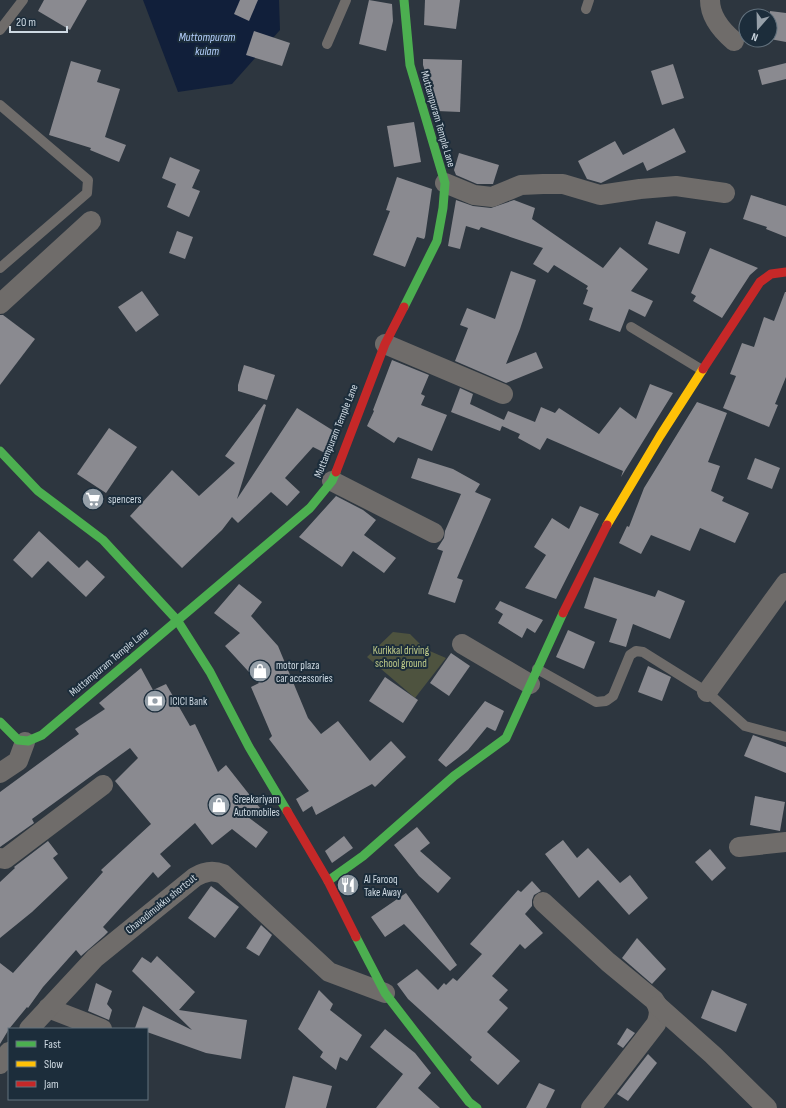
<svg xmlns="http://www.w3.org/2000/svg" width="786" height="1108" font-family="'Sofia Sans Condensed',sans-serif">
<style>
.green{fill:#4e533f}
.water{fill:#111f3a}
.building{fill:#8a8a90}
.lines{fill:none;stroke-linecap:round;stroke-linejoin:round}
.lane{stroke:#6f6c6a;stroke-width:10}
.street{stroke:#6f6c6a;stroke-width:20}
.fast{stroke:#4caf50;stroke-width:9}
.slow{stroke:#ffc107;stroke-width:9}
.jam{stroke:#c62828;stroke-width:9}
.labels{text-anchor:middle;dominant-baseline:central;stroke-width:4;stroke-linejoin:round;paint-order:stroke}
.street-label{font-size:11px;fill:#ced9e2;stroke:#1c2d3b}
.poi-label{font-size:11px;fill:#ced9e2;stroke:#1c2d3b;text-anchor:start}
.park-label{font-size:11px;fill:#bfca88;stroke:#1c2d3b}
.water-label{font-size:12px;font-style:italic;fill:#b5d0fd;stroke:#1c2d3b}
</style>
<rect width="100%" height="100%" fill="#2d363f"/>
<path class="green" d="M393 632 410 634 425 649 446 658 415 698 367 657Z"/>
<path class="water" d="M143 0H279L280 30 232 84 178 92Z"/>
<g class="building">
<path d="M44 0H87L70 30 38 11Z"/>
<path d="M240 0H258L249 21 234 14Z"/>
<path d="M369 0 392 4 393 21 386 51 359 44Z"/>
<path d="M425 0H460L456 29 424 25Z"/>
<path d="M770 11 786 13V42L770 39Z"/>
<path d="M254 31 290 43 282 66 246 55Z"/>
<path d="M423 59 462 60 460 112 437 111 423 65Z"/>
<path d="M71 61 101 70 97 82 120 89 105 137 126 145 119 162 90 150 91 148 49 135Z"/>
<path d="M786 63V79L762 85 758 70Z"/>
<path d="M673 64 684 98 662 105 651 71Z"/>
<path d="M414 122 421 162 394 167 387 126Z"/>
<path d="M674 128 686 152 647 171 643 162 601 183 587 179 578 161 615 141 623 155Z"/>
<path d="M459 153 499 165 493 184H477L456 175 454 170Z"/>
<path d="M170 157 200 170 192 188 200 191 189 217 167 207 176 184 162 178Z"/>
<path d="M397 177 432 189 425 237 424 239 417 237 405 267 373 255 390 211 386 210Z"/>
<path d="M751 195 786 206V237L766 229 767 227 743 219Z"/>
<path d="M456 200 473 206 491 208 514 200 535 208 532 219 603 268 620 247 648 269 631 291 653 301 645 317 629 309 620 332 589 320 593 308 583 304 588 290 586 289 588 286 554 265 548 273 533 264 543 248 481 227 479 230 466 226 460 249 448 246Z"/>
<path d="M656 221 686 232 679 254 648 244Z"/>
<path d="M177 231 193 237 185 259 169 253Z"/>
<path d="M710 248 758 268 750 275 722 318 693 301 696 296 691 293Z"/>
<path d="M511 271 536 280 520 329 506 364 536 352 543 368 506 383 455 361 468 328 460 325 467 308 495 319Z"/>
<path d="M142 291 159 315 136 332 118 307Z"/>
<path d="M785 292H786V377L775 404 778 405 769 427 723 408 736 376 730 374 742 343 754 347 764 317 774 321Z"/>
<path d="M0 315H3L35 339 0 385Z"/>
<path d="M392 360 429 375 421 394 425 396 421 405 447 415 432 451 398 437 394 443 367 426 374 411 373 410Z"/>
<path d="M244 365 275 375 267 400 238 391V385Z"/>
<path d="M650 384 673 393 621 477 623 471 547 438 540 450 518 438 520 434 502 426 500 431 451 412 460 388 473 394 470 404 504 420 508 411 535 422 541 407 555 413 559 408 599 434 620 407 636 419Z"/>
<path d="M697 402 727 413 708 462 720 466 711 491 724 497 722 501 749 513 735 543 700 528 690 551 651 535 641 554 619 543 627 526 629 527 644 488Z"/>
<path d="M264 404 266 405 237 499 297 408 337 433 329 455 313 447 285 478 300 492 287 506 271 492 238 523 232 517 222 530 182 568 130 516 172 470 199 496 235 463 225 456Z"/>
<path d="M109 428 137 447 106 493 77 474Z"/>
<path d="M418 458 453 469 480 484 475 492 491 499 457 578 463 580 455 603 428 594 443 551 437 549 444 538 445 531 461 494 411 478Z"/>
<path d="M755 458 780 468 772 489 747 479Z"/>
<path d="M336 496 363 510 376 520 364 535 396 558 384 573 353 551 342 567 299 537Z"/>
<path d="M580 506 599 514 556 599 525 588 546 555 534 547 552 518 569 529Z"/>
<path d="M39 531 79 568 87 560 105 577 86 597 48 561 32 578 13 560Z"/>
<path d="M594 577 655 597 658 590 685 601 670 639 633 624 626 647 609 642 617 619 584 608Z"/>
<path d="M239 584 262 602 251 616 278 646 308 718 321 734 338 721 370 761 391 741 406 757 375 787 372 784 316 815 312 806 303 812 296 799 309 791 269 739 272 736 251 687 259 683 225 646 240 633 214 613Z"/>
<path d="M500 601 543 620 535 633 527 628 522 638 498 623 503 614 495 609Z"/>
<path d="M568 630 595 642 584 669 556 657Z"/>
<path d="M451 653 470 666 449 696 430 683Z"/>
<path d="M648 666 671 677 662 701 638 692Z"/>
<path d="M141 668 153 690 166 684 190 726 195 724 218 772 226 765 260 808 248 817 268 832 256 848 232 829 212 845 195 823 160 854 171 866 158 878 153 872 103 927 108 932 104 936 81 956 76 950 43 987 28 1008 27 1007 9 1029 0 1044V963L13 973 103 872 101 870 151 824 115 781 138 758 130 748 32 819 34 823 0 847V792L79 734 75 729 105 709 99 703Z"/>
<path d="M385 677 418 700 403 723 369 701Z"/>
<path d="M485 701 504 711 496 730 495 731 487 727 468 750 446 767 438 760Z"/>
<path d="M753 735 786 747V773L744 756Z"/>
<path d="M755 796 785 802 780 831 750 825Z"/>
<path d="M417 827 430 843 420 851 451 878 438 893 419 876 394 845Z"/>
<path d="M344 836 353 848 332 863 325 851Z"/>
<path d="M563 840 577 858 588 848 620 883 630 875 648 898 629 915 598 880 579 898 545 854Z"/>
<path d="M48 841 58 854 53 858 68 878 32 912 0 938V882L15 868 14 867Z"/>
<path d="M710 849 726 868 712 881 695 862Z"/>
<path d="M532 881 541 891 534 895 532 900V906L525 914 543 933 525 949 520 944 492 976 508 990 499 1000 508 1008 487 1032 520 1061 498 1085 470 1060 472 1057 408 999 397 984 417 969 438 990 444 983 446 985 453 978 457 981 482 954 470 944 518 890 521 892Z"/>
<path d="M211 886 239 907 215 938 188 918Z"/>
<path d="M406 893 457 965 450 971 404 924 385 937 371 917Z"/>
<path d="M261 925 272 935 259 956 246 948Z"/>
<path d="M637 938 666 969 652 984 622 958Z"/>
<path d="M157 956 195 992 179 1010 247 1020 241 1059 206 1053 147 1032V1029L135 1028 143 1006 192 1030 132 971 142 957 151 963Z"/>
<path d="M96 983 112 991 107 1004 112 1010 109 1020 88 1011Z"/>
<path d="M319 990 333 1004 330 1010 362 1035 347 1061 340 1057 336 1070 320 1057 323 1052 298 1029Z"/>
<path d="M712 990 747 1004 736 1032 701 1018Z"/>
<path d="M627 1028 635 1033 623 1048 617 1044Z"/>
<path d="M385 1029 415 1053 431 1073 418 1088 440 1108H376L403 1074 370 1047Z"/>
<path d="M648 1054 657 1063 628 1101 617 1094Z"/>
<path d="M293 1076 332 1086 326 1108H285Z"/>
<path d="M539 1083 555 1090 546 1108H526Z"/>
</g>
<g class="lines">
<g class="lane">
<path d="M586 9 589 0"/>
<path d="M0 30 23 0"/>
<path d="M327 44 346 0"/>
<path d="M0 105 88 180 87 193 0 268"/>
<path d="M631 327 702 370"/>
<path d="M537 669 596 702 606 701 613 696 630 655 636 651 643 652 707 692 745 726 786 737"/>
</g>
<g class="street">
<path d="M710 0C710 17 721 30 734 41"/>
<path d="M445 183 474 195 492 197 521 185 543 184H563L600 195 640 189 676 186 725 193"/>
<path d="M0 304 91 221"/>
<path d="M385 344 503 394"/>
<path d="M332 481 434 533"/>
<path d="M462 644 530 684"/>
<path d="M707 692 786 583"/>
<path d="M0 773 18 761 25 742"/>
<path d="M739 847 786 842"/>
<path d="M0 858 5 859 103 785"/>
<path d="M543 902 608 962 654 1000C660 1008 660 1015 656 1024L591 1108"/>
<path d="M658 1006 713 1055 767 1108"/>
<path d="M48 1008 102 1029"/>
<path d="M29 1029 95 958 195 877C205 871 213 870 223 874L329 972 385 993"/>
<path d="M0 1064 9 1052"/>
</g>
<g class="fast">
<path d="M404 307 437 241 443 208 445 183 410 65 404 0"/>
<path d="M0 451 38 491 103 540 177 620 210 672 249 747 287 811"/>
<path d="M0 722 18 740 28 741 42 735 310 508 332 481 336 472"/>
<path d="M328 881 363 856 454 776 506 738 563 613"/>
<path d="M356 937 385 993 469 1102 477 1108"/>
</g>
<path class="slow" d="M607 525 660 436 703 369"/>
<g class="jam">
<path d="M703 369 760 282 771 274 786 272"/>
<path d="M336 472 385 344 404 307"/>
<path d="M563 613 607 525"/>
<path d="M287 811 328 881 356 937"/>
</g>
</g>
<defs>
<g id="supermarket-disc" transform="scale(1.15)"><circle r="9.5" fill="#96a0a9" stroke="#1c2d3b"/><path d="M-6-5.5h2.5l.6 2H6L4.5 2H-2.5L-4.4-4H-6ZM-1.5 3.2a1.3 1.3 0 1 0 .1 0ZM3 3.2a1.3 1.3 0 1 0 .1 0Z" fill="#fff"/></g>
<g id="shop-disc" transform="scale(1.15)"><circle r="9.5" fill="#96a0a9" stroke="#1c2d3b"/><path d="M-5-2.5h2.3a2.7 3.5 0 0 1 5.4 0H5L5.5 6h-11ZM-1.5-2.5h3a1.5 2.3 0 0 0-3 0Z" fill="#fff"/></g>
<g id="bank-disc" transform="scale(1.15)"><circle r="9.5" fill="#96a0a9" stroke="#1c2d3b"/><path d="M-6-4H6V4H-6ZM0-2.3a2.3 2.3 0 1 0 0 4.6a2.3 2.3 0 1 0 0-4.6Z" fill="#fff"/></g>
<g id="restaurant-disc" transform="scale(1.15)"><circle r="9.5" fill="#96a0a9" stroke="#1c2d3b"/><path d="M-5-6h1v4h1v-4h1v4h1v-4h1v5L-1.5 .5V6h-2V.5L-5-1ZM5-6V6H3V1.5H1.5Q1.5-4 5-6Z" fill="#fff"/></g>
</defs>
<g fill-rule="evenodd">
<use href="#supermarket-disc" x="93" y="499"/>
<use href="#shop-disc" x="260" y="671"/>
<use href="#bank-disc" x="155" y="701"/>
<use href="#shop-disc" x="219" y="805"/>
<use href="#restaurant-disc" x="348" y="885"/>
</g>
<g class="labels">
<g class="street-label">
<text transform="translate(438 119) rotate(74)">Muttampuram Temple Lane</text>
<text transform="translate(336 431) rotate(-68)">Muttampuram Temple Lane</text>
<text transform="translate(109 662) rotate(-40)">Muttampuram Temple Lane</text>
<text transform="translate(161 904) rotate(-39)">Chavadimukku shortcut</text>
</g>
<g class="poi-label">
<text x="108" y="499">spencers</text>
<text x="276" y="665">motor plaza<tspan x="276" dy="13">car accessories</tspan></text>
<text x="170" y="701">ICICI Bank</text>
<text x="234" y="799">Sreekariyam<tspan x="234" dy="13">Automobiles</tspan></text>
<text x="364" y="879">Al Farooq<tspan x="364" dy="13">Take Away</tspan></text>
</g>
<g class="park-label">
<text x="401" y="650">Kurikkal driving<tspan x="401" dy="13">school ground</tspan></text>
</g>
<g class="water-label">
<text x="207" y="37">Muttompuram<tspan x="207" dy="14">kulam</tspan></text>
</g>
</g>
<rect x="8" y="1028" width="140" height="72" fill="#1c2d3b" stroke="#63727e"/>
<rect x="16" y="1041" width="20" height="6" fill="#4caf50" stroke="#63727e"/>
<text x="44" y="1048" font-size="12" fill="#ced9e2">Fast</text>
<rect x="16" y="1061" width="20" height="6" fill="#ffc107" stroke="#63727e"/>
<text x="44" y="1068" font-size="12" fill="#ced9e2">Slow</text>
<rect x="16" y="1081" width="20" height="6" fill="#c62828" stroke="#63727e"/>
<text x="44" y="1088" font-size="12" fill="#ced9e2">Jam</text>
<g transform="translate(758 28) rotate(200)"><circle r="19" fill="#1c2d3b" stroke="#63727e"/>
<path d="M0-3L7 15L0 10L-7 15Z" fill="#96a0a9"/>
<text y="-6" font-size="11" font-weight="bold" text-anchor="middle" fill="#ced9e2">N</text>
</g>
<path d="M10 26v6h57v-6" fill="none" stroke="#ced9e2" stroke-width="2"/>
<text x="16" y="26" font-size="12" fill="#ced9e2" stroke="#1c2d3b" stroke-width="3" paint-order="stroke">20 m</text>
</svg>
